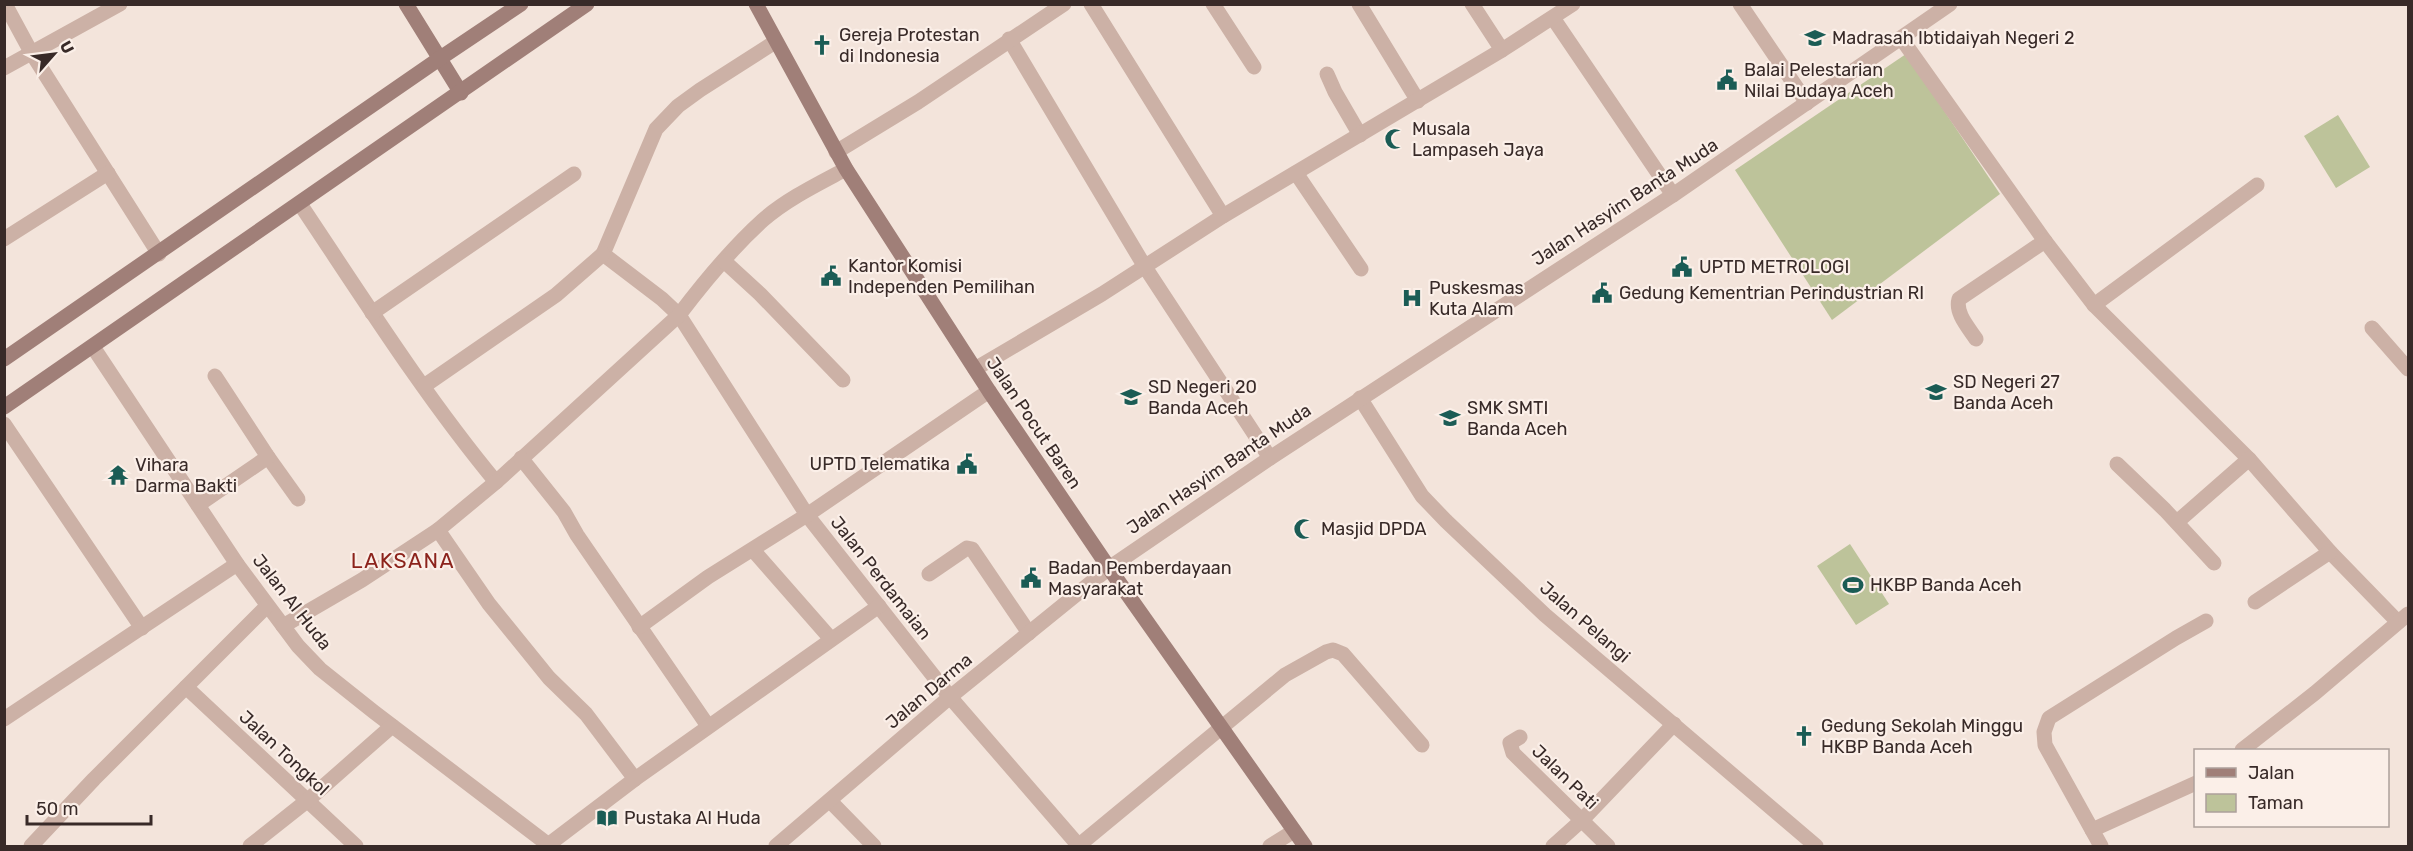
<svg xmlns="http://www.w3.org/2000/svg" width="2413" height="851" font-family="Rubik,sans-serif">
<style>
.green{fill:#bdc39a}
.lines{fill:none;stroke-linecap:round;stroke-linejoin:round}
.minor{stroke:#ccb1a6;stroke-width:15}
.secondary{stroke:#a07f78;stroke-width:15}
.labels{text-anchor:middle;dominant-baseline:central;stroke-width:4.5;stroke-linejoin:round;paint-order:stroke}
.poi-label{font-size:18px;fill:#382a28;stroke:#fbefe8;text-anchor:start}
.street-label{font-size:18px;fill:#382a28;stroke:#fbefe8}
.quarter-label{font-size:21px;letter-spacing:1.5px;fill:#8c231c;stroke:#fbefe8}
</style>
<rect width="100%" height="100%" fill="#f3e4db"/>
<g class="green">
<path d="M1906 54 2000 194 1832 320 1735 170Z"/>
<path d="M2338 115 2370 167 2336 188 2304 136Z"/>
<path d="M1850 544 1889 604 1856 625 1817 566Z"/>
</g>
<g class="lines">
<g class="minor">
<path d="M5 4 31 52 159 254"/>
<path d="M1091 4 1223 216"/>
<path d="M1213 4 1254 67"/>
<path d="M1359 4 1418 101"/>
<path d="M1472 4 1502 50"/>
<path d="M1740 4 1807 103"/>
<path d="M1553 18 1673 195"/>
<path d="M1901 38 2045 241 2094 305 2249 459 2330 552 2398 622"/>
<path d="M1009 39 1145 267 1270 458"/>
<path d="M775 42 700 90 678 106 656 129 603 254 662 299 679 315 807 515 950 697 1079 846"/>
<path d="M4 68 120 4"/>
<path d="M1327 74 1335 92 1360 135"/>
<path d="M836 152 918 102 1064 4"/>
<path d="M1296 173 1361 269"/>
<path d="M300 204C363 298 424 395 496 482L679 315C704 282 732 248 763 220 787 199 818 184 846 169"/>
<path d="M4 239 108 173"/>
<path d="M724 261 760 294 843 380"/>
<path d="M2094 305 2257 185"/>
<path d="M372 313 574 174"/>
<path d="M2372 328 2408 369"/>
<path d="M1976 339C1968 327 1955 313 1959 299L2045 241"/>
<path d="M93 347 237 564 298 646 320 669 374 712 550 846"/>
<path d="M975 369 1102 294 1223 216 1502 50 1573 4"/>
<path d="M424 386 556 295 603 254"/>
<path d="M1360 398 1422 496 1446 521 1545 615 1816 846"/>
<path d="M4 424 142 628"/>
<path d="M268 457 298 499"/>
<path d="M521 458 564 512 577 535 708 726"/>
<path d="M2117 464 2165 510 2214 563"/>
<path d="M198 505 268 457 215 376"/>
<path d="M2177 522 2249 459"/>
<path d="M438 530 489 604 549 678 586 714 635 779"/>
<path d="M753 550 831 639"/>
<path d="M929 574 967 548 972 549 1029 633"/>
<path d="M2255 602 2330 552"/>
<path d="M283 626 362 580 438 530 496 482"/>
<path d="M639 627 708 577 807 515 989 391"/>
<path d="M186 687 356 846"/>
<path d="M4 719 237 564"/>
<path d="M1520 737 1510 743 1513 753 1608 846"/>
<path d="M2242 750 2315 693 2408 614"/>
<path d="M831 802 874 846"/>
<path d="M2092 830 2196 783"/>
<path d="M548 845 635 779 879 606"/>
<path d="M31 846 94 779 266 607"/>
<path d="M250 846 308 800 392 726"/>
<path d="M776 846 950 697 1109 568 1270 458 1673 195 1950 4"/>
<path d="M1078 846 1285 675 1326 652 1333 650 1343 654 1422 745"/>
<path d="M1270 846 1294 831"/>
<path d="M1553 846 1582 820 1674 724"/>
<path d="M2101 846 2045 745 2044 732 2049 718 2176 638 2206 621"/>
</g>
<g class="secondary">
<path d="M406 4 461 93"/>
<path d="M756 4 846 169 989 391 1109 568 1305 846"/>
<path d="M4 359 439 59 521 4"/>
<path d="M4 407 587 4"/>
</g>
</g>
<defs>
<g id="school-bare" transform="scale(1.62)"><path d="M0-5L7-2L0 1L-7-2ZM-4 1L0 2.5L4 1V4Q0 6-4 4Z" fill="#1b5c55" stroke="#fbefe8" stroke-width="2.5" paint-order="stroke"/></g>
<g id="church-bare" transform="scale(1.62)"><path d="M-1.2-6h2.4v3.5h3.3v2.4h-3.3V6h-2.4V-.1h-3.3v-2.4h3.3Z" fill="#1b5c55" stroke="#fbefe8" stroke-width="2.5" paint-order="stroke"/></g>
<g id="civic-bare" transform="scale(1.62)"><path d="M-.6-6.5H3V-4.5H.6V-3L4-1V1h2V6H-6V1h2V-1L-.6-3ZM-1.2 2.5V6h2.4V2.5Z" fill="#1b5c55" stroke="#fbefe8" stroke-width="2.5" paint-order="stroke"/></g>
<g id="mosque-bare" transform="scale(1.62)"><path d="M3.5-4.9A6 6 0 1 0 3.5 4.9A5 5 0 1 1 3.5-4.9Z" fill="#1b5c55" stroke="#fbefe8" stroke-width="2.5" paint-order="stroke"/></g>
<g id="hospital-bare" transform="scale(1.62)"><path d="M-5-5h3v3.5h4V-5h3V5h-3V1.5h-4V5h-3Z" fill="#1b5c55" stroke="#fbefe8" stroke-width="2.5" paint-order="stroke"/></g>
<g id="temple-bare" transform="scale(1.62)"><path d="M0-6L5-2H3V0L6.5 2.5H4V6H1.5V3h-3V6H-4V2.5H-6.5L-3 0V-2H-5Z" fill="#1b5c55" stroke="#fbefe8" stroke-width="2.5" paint-order="stroke"/></g>
<g id="stadium-bare" transform="scale(1.62)"><path d="M0-5a6.5 5 0 1 0 0 10a6.5 5 0 1 0 0-10ZM-3.5-1.8h7v3.6h-7Z" fill="#1b5c55" stroke="#fbefe8" stroke-width="2.5" paint-order="stroke"/></g>
<g id="library-bare" transform="scale(1.62)"><path d="M-6-4Q-3-5.5-.7-3.5V5Q-3 3-6 4ZM6-4Q3-5.5 .7-3.5V5Q3 3 6 4Z" fill="#1b5c55" stroke="#fbefe8" stroke-width="2.5" paint-order="stroke"/></g>
</defs>
<g fill-rule="evenodd">
<use href="#school-bare" x="1815" y="38"/>
<use href="#church-bare" x="822" y="45"/>
<use href="#civic-bare" x="1727" y="80"/>
<use href="#mosque-bare" x="1395" y="139"/>
<use href="#civic-bare" x="1682" y="267"/>
<use href="#civic-bare" x="831" y="276"/>
<use href="#civic-bare" x="1602" y="293"/>
<use href="#hospital-bare" x="1412" y="298"/>
<use href="#school-bare" x="1936" y="392"/>
<use href="#school-bare" x="1131" y="397"/>
<use href="#school-bare" x="1450" y="418"/>
<use href="#civic-bare" x="967" y="464"/>
<use href="#temple-bare" x="118" y="475"/>
<use href="#mosque-bare" x="1304" y="529"/>
<use href="#civic-bare" x="1031" y="578"/>
<use href="#stadium-bare" x="1853" y="585"/>
<use href="#church-bare" x="1804" y="736"/>
<use href="#library-bare" x="607" y="818"/>
</g>
<g class="labels">
<g class="poi-label">
<text x="839" y="35">Gereja Protestan<tspan x="839" dy="21">di Indonesia</tspan></text>
<text x="1832" y="38">Madrasah Ibtidaiyah Negeri 2</text>
<text x="1744" y="70">Balai Pelestarian<tspan x="1744" dy="21">Nilai Budaya Aceh</tspan></text>
<text x="1412" y="129">Musala<tspan x="1412" dy="21">Lampaseh Jaya</tspan></text>
<text x="848" y="266">Kantor Komisi<tspan x="848" dy="21">Independen Pemilihan</tspan></text>
<text x="1699" y="267">UPTD METROLOGI</text>
<text x="1429" y="288">Puskesmas<tspan x="1429" dy="21">Kuta Alam</tspan></text>
<text x="1619" y="293">Gedung Kementrian Perindustrian RI</text>
<text x="1953" y="382">SD Negeri 27<tspan x="1953" dy="21">Banda Aceh</tspan></text>
<text x="1148" y="387">SD Negeri 20<tspan x="1148" dy="21">Banda Aceh</tspan></text>
<text x="1467" y="408">SMK SMTI<tspan x="1467" dy="21">Banda Aceh</tspan></text>
<text x="950" y="464" text-anchor="end">UPTD Telematika</text>
<text x="135" y="465">Vihara<tspan x="135" dy="21">Darma Bakti</tspan></text>
<text x="1321" y="529">Masjid DPDA</text>
<text x="1048" y="568">Badan Pemberdayaan<tspan x="1048" dy="21">Masyarakat</tspan></text>
<text x="1870" y="585">HKBP Banda Aceh</text>
<text x="1821" y="726">Gedung Sekolah Minggu<tspan x="1821" dy="21">HKBP Banda Aceh</tspan></text>
<text x="624" y="818">Pustaka Al Huda</text>
</g>
<g class="street-label">
<text transform="translate(1625 202) rotate(-33)">Jalan Hasyim Banta Muda</text>
<text transform="translate(1034 423) rotate(56)">Jalan Pocut Baren</text>
<text transform="translate(1219 469) rotate(-34)">Jalan Hasyim Banta Muda</text>
<text transform="translate(881 578) rotate(52)">Jalan Perdamaian</text>
<text transform="translate(292 602) rotate(52)">Jalan Al Huda</text>
<text transform="translate(1585 622) rotate(41)">Jalan Pelangi</text>
<text transform="translate(929 691) rotate(-40)">Jalan Darma</text>
<text transform="translate(284 753) rotate(43)">Jalan Tongkol</text>
<text transform="translate(1565 777) rotate(44)">Jalan Pati</text>
</g>
<g class="quarter-label">
<text x="403" y="560">LAKSANA</text>
</g>
</g>
<rect width="2413" height="851" fill="none" stroke="#382a28" stroke-width="12"/>
<rect x="2194" y="749" width="195" height="78" fill="#fbefe8" stroke="#ada09b" stroke-width="1.5"/>
<rect x="2206" y="768" width="30" height="9" fill="#a07f78" stroke="#ada09b" stroke-width="1.5"/>
<text x="2248" y="779" font-size="18" fill="#382a28">Jalan</text>
<rect x="2206" y="794" width="30" height="18" fill="#bdc39a" stroke="#ada09b" stroke-width="1.5"/>
<text x="2248" y="809" font-size="18" fill="#382a28">Taman</text>
<g transform="translate(54 54) rotate(62)" stroke="#fbefe8" stroke-width="4.5" paint-order="stroke">
<path d="M0-4.5L10 22L0 15L-10 22Z" fill="#382a28"/>
<text y="-9" font-size="16" font-weight="bold" text-anchor="middle" fill="#382a28">U</text>
</g>
<path d="M27 815v9h124v-9" fill="none" stroke="#382a28" stroke-width="3"/>
<text x="36" y="815" font-size="18" fill="#382a28" stroke="#fbefe8" stroke-width="4.5" paint-order="stroke">50 m</text>
</svg>
